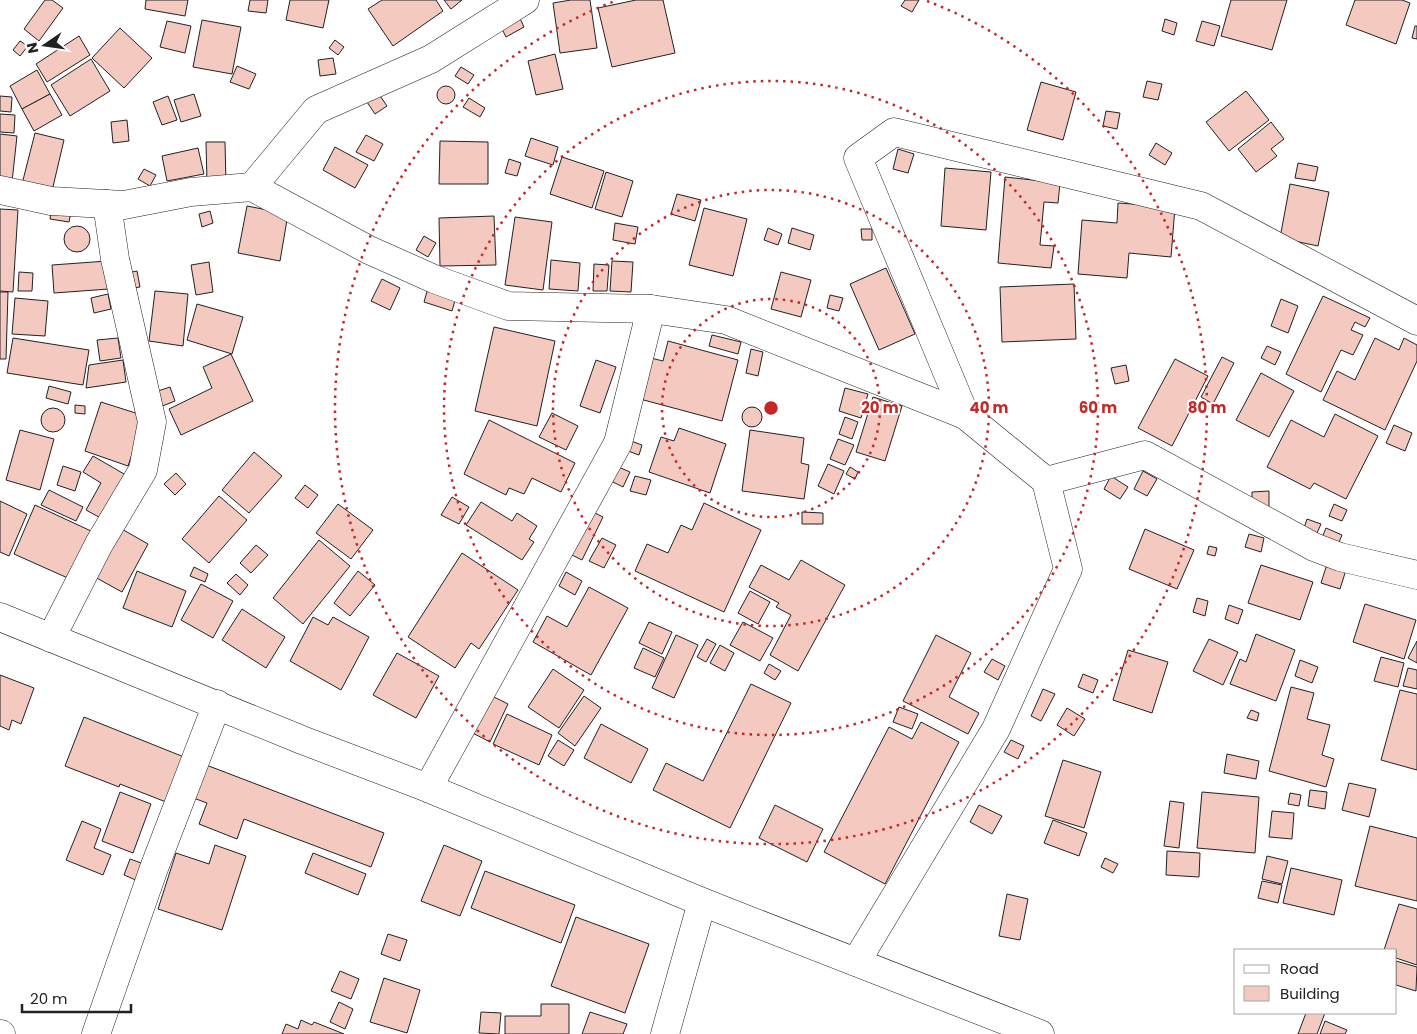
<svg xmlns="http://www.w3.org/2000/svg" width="1417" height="1034" font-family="Poppins,sans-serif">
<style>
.building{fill:#f3c9c0;stroke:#222}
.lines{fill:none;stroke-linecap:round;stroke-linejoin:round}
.minor-casing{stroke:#222;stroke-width:29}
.secondary-casing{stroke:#222;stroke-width:29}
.minor{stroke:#fff;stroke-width:28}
.secondary{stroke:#fff;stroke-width:28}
.ring{fill:none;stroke:#c62828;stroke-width:2.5;stroke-dasharray:2.5 5}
.centre{fill:#c62828;stroke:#fff;stroke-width:2.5}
.ring-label{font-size:15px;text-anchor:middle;font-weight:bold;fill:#c62828;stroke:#fff;stroke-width:4;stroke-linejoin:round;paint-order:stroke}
</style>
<rect width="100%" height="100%" fill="#fff"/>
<g class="building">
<path d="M45 0H52L63 8 39 41 24 29Z"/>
<path d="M146 0H188L185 16 145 9Z"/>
<path d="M250 0H268L266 13 248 11Z"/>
<path d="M290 0H329L323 28 286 20Z"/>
<path d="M382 0H436L443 11 393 46 368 9Z"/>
<path d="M444 0H462L451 9Z"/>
<path d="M571 0H590L597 48 560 53 553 3Z"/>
<path d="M636 0H663L675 53 612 67 598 8Z"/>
<path d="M905 0H919L912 12 901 6Z"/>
<path d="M1231 0H1287L1272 50 1221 36Z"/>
<path d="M1355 0H1402L1410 3 1396 44 1346 25Z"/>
<path d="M518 14 524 27 506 37 499 23Z"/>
<path d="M1165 19 1177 23 1174 35 1162 31Z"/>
<path d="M202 20 241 27 232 74 193 67Z"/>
<path d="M167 21 191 26 185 53 160 47Z"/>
<path d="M1202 21 1220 26 1214 46 1196 41Z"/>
<path d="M1415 26H1417V39L1412 38Z"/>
<path d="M120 28 152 58 124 88 92 58Z"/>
<path d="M79 36 90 55 47 82 36 64Z"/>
<path d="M335 40 344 47 338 55 329 48Z"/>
<path d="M20 41 28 46 20 56 13 50Z"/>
<path d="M555 54 563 89 536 95 528 61Z"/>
<path d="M333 58 336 74 320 76 318 60Z"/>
<path d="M91 59 110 91 70 116 51 85Z"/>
<path d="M237 66 256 74 249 89 230 82Z"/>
<path d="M461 67 474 75 468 84 455 76Z"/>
<path d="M37 70 50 94 22 109 10 86Z"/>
<path d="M1147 81 1162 84 1158 100 1143 97Z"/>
<path d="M1041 82 1076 92 1063 140 1027 130Z"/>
<circle cx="446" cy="95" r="9"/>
<path d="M1246 91 1269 120 1229 151 1206 122Z"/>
<path d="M378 93 387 106 375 114 367 102Z"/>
<path d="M50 94 62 115 34 131 22 109Z"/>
<path d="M194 94 201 116 181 122 174 100Z"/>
<path d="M0 96 12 97 11 112 0 111Z"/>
<path d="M168 96 177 120 162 125 153 102Z"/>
<path d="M469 98 485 108 480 117 463 107Z"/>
<path d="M1106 111 1120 113 1117 129 1103 126Z"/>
<path d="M0 114 15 115 14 133 0 132Z"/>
<path d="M127 120 129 141 113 143 111 122Z"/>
<path d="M1271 122 1284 139 1271 149 1277 156 1256 172 1238 149Z"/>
<path d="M35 133 64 140 52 191 22 184Z"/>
<path d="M0 134 17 136 12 182 0 180Z"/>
<path d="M366 135 383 144 374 161 356 152Z"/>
<path d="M531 138 558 147 553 165 525 156Z"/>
<path d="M440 141 488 142V184H439Z"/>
<path d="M206 142H225L226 183H207Z"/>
<path d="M1156 143 1172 153 1165 165 1149 155Z"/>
<path d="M335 147 368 165 355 188 323 170Z"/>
<path d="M198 148 204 174 167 181 162 156Z"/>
<path d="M898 149 914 154 908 173 893 169Z"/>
<path d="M562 157 604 171 592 208 550 194Z"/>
<path d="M509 159 521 163 517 176 505 173Z"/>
<path d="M1298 163 1318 167 1315 181 1295 178Z"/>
<path d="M945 168 991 172 986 230 941 226Z"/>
<path d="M144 169 156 175 150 186 138 179Z"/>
<path d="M606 172 633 181 622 217 595 209Z"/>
<path d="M1005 177 1060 183 1058 203 1044 202 1040 245 1054 246 1051 268 998 263Z"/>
<path d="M1290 184 1329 192 1318 246 1280 238Z"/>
<path d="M677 194 701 200 695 221 671 214Z"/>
<path d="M1118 203 1175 207 1171 257 1129 253 1127 278 1078 274 1082 220 1117 223Z"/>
<path d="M52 205 72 207 69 222 50 219Z"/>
<path d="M247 206 288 214 280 261 238 253Z"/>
<path d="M704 208 747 219 733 276 689 265Z"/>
<path d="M0 209 18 210 13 292 0 291Z"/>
<path d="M210 211 213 223 202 227 199 214Z"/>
<path d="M494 216 496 265 440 266 439 218Z"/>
<path d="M515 217 552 222 543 290 505 285Z"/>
<path d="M615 223 638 227 635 244 613 240Z"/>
<circle cx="77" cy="239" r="13"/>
<path d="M768 228 782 234 778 245 764 240Z"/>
<path d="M792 228 814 235 810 250 788 243Z"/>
<path d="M861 229H872V240H862Z"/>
<path d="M424 236 436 243 428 257 416 250Z"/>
<path d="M551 260 580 263 578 291 549 289Z"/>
<path d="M107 261 109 289 54 293 52 265Z"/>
<path d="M612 261 633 262 631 292 610 291Z"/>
<path d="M209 262 213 292 196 295 191 265Z"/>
<path d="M594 264 609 265 607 291H593Z"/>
<path d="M886 268 915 334 879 350 850 284Z"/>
<path d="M137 271 140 287 125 289 122 274Z"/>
<path d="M19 272 33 273 32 291H18Z"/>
<path d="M781 272 811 280 801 317 771 309Z"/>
<path d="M382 279 400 288 390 310 371 301Z"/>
<path d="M1074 284 1076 339 1002 342 1000 287Z"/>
<path d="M428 288 456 297 452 311 424 302Z"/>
<path d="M155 291 188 294 183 346 149 341Z"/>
<path d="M0 292H8L6 359H0Z"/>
<path d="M108 294 111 309 94 313 91 298Z"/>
<path d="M830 295 843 298 839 311 827 308Z"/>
<path d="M1323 296 1370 318 1365 327 1355 322 1351 330 1363 335 1353 355 1341 350 1321 392 1286 374Z"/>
<path d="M15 298 48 301 45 336 12 334Z"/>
<path d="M1281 299 1298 306 1288 333 1271 326Z"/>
<path d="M197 304 243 317 232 354 187 340Z"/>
<path d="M494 327 555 341 537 426 475 411Z"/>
<path d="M712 335 741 342 738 354 709 346Z"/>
<path d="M13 338 89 350 83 385 7 373Z"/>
<path d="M118 338 121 358 100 361 97 340Z"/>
<path d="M1375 338 1399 350 1404 338 1417 345V361L1385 430 1323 400 1337 371 1355 380Z"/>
<path d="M668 341 738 360 722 421 640 399 651 358 663 361Z"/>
<path d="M1267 346 1281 352 1275 365 1261 358Z"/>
<path d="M751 349 763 352 758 376 746 373Z"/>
<path d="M231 354 253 401 181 435 169 409 212 388 203 367Z"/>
<path d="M1222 357 1234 363 1213 404 1201 397Z"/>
<path d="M1175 359 1208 376 1172 446 1138 428Z"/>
<path d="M123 360 126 382 86 388 89 365Z"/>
<path d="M596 360 616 367 600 413 580 406Z"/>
<path d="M1126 365 1129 381 1115 384 1111 368Z"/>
<path d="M1261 373 1294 391 1269 437 1236 420Z"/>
<path d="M49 386 71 392 68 404 46 398Z"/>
<path d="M170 387 175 401 160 407 155 392Z"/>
<path d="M845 388 868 394 861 418 839 411Z"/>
<path d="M873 397 902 406 885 461 856 452Z"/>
<path d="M101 402 145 416 128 466 85 451Z"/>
<path d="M75 405 85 406V414L75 413Z"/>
<circle cx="752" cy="417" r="10"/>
<circle cx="53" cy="420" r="12"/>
<path d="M552 413 578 426 566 450 539 437Z"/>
<path d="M1335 414 1378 436 1346 499 1314 483 1310 489 1267 467 1291 420 1324 437Z"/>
<path d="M845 417 858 422 852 439 839 434Z"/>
<path d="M489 420 575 463 561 492 532 478 524 494 509 488 506 495 464 474Z"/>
<path d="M1394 425 1412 433 1405 451 1386 443Z"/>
<path d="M679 428 726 444 710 493 649 472 661 437 674 441Z"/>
<path d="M20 430 54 439 40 490 6 480Z"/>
<path d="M750 430 804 438 801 463 809 465 804 499 742 491Z"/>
<path d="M838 439 854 445 845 465 830 459Z"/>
<path d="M631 441 642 445 639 455 628 451Z"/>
<path d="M254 452 282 476 249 513 222 490Z"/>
<path d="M93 456 131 478 106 521 86 510 101 483 83 472Z"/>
<path d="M828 464 844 471 834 494 818 486Z"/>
<path d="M63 466 81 472 75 491 57 485Z"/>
<path d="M616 466 630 472 623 487 609 480Z"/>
<path d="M850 467 858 472 855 479 846 474Z"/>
<path d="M1143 471 1157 479 1147 496 1134 489Z"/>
<path d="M176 473 186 484 175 495 164 484Z"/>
<path d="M635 476 651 480 646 495 630 491Z"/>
<path d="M1111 476 1128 487 1120 499 1104 489Z"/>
<path d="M305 485 318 495 308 508 295 498Z"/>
<path d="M49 490 83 507 76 521 41 505Z"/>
<path d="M1269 491V510H1252V492Z"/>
<path d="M219 496 247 520 209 563 182 539Z"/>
<path d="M452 497 469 507 459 524 441 515Z"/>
<path d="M0 501 27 514 9 556 0 552Z"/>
<path d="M481 502 512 521 517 513 537 526 529 539 534 542 522 560 466 525Z"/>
<path d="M704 503 761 530 724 612 635 571 647 544 668 553 681 525 692 530Z"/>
<path d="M338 504 373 530 351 559 316 533Z"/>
<path d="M1334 504 1347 510 1342 521 1329 516Z"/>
<path d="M35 505 91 531 70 579 14 554Z"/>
<path d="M587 509 603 517 582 560 566 552Z"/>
<path d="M802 512 823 513V524H802Z"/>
<path d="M1307 519 1321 524 1317 533 1304 528Z"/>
<path d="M120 528 148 544 122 592 93 576Z"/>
<path d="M1326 528 1342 535 1337 547 1321 540Z"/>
<path d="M1145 529 1194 550 1177 589 1129 569Z"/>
<path d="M1249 534 1264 538 1261 552 1245 547Z"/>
<path d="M602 538 616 545 604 568 589 561Z"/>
<path d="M319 540 350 566 303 624 273 598Z"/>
<path d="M256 545 268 555 251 573 240 563Z"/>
<path d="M1209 546 1217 548 1215 556 1207 554Z"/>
<path d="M462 553 518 590 479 649 471 643 455 668 408 637Z"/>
<path d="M801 560 845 585 798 671 770 655 791 615 776 607 779 603 749 587 761 565 789 580Z"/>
<path d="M1327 564 1346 570 1340 589 1321 583Z"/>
<path d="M1261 565 1313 582 1300 620 1248 603Z"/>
<path d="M194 567 208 574 205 582 190 576Z"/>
<path d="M137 571 186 591 172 627 123 608Z"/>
<path d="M358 571 375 585 350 616 334 603Z"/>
<path d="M566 572 582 581 575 595 559 586Z"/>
<path d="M236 574 248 585 240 595 227 583Z"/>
<path d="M201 584 233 601 213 638 181 620Z"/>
<path d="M589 587 628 608 591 675 533 642 547 616 567 627Z"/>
<path d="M750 591 770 602 758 624 738 613Z"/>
<path d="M1197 598 1208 601 1205 616 1193 612Z"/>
<path d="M1365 604 1416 620 1404 659 1353 642Z"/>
<path d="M1229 605 1243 610 1238 624 1225 619Z"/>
<path d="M242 609 285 637 266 668 222 640Z"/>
<path d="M313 617 328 625 333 617 369 637 341 690 290 661Z"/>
<path d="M649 622 672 632 662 654 639 643Z"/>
<path d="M743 622 773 638 760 661 730 645Z"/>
<path d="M1256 634 1295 650 1276 701 1230 684 1240 659 1246 662Z"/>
<path d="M676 635 698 645 674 698 652 688Z"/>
<path d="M936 635 971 653 949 697 979 713 968 734 903 701Z"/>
<path d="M707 639 716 644 706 662 697 657Z"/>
<path d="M1209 639 1238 652 1223 685 1193 671Z"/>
<path d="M1417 641V663L1408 658Z"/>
<path d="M720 645 734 653 725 671 710 663Z"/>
<path d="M643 648 664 658 655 677 634 668Z"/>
<path d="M1128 650 1168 662 1152 713 1113 700Z"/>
<path d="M397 653 439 676 416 718 373 695Z"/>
<path d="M1381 657 1404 663 1398 687 1374 681Z"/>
<path d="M992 659 1005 666 998 680 984 672Z"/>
<path d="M1300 660 1318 667 1312 683 1295 676Z"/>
<path d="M769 664 781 671 775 680 764 673Z"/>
<path d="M1408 668 1417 670V689L1403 686Z"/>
<path d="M553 669 584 690 559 728 528 707Z"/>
<path d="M1083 674 1098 680 1093 693 1078 687Z"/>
<path d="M0 675 34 688 21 724 12 720 9 730 0 726Z"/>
<path d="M751 684 791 703 730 828 653 790 666 763 703 781Z"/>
<path d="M1291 687 1314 693 1307 719 1330 725 1322 755 1334 759 1326 787 1269 771Z"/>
<path d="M1043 689 1055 694 1041 721 1031 716Z"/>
<path d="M1400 690 1417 694V770L1381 760Z"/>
<path d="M484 692 508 704 490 742 465 729Z"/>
<path d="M584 696 601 708 575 746 558 733Z"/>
<path d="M899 707 918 714 912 729 893 722Z"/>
<path d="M1067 708 1085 719 1074 736 1057 725Z"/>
<path d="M1251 710 1259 713 1257 721 1247 718Z"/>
<path d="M507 714 552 735 539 765 493 744Z"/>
<path d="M84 717 184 757 166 802 120 784 119 787 65 766Z"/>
<path d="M921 722 959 742 885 884 824 852 889 727 912 739Z"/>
<path d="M601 724 648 749 631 783 584 758Z"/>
<path d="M558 740 574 750 564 766 548 756Z"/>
<path d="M1011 740 1024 746 1018 759 1004 752Z"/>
<path d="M1227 754 1259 761 1256 779 1224 773Z"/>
<path d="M1063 760 1101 772 1084 828 1045 816Z"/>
<path d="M201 763 384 833 371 867 244 819 237 839 199 824 207 803 188 796Z"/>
<path d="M1349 783 1376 789 1369 817 1342 810Z"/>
<path d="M1310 790 1327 792 1325 809 1308 806Z"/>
<path d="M120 792 151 804 133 853 102 841Z"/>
<path d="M1202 792 1259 797 1255 853 1197 848Z"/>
<path d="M1290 793 1301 795 1299 806 1288 804Z"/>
<path d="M1170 801 1184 803 1179 848 1164 846Z"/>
<path d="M775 805 823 829 807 862 759 838Z"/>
<path d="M979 805 1002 816 992 834 970 822Z"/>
<path d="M1272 811 1294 813 1292 839 1269 837Z"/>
<path d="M1053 820 1087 833 1079 856 1044 843Z"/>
<path d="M82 821 101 829 94 848 111 855 103 875 66 860Z"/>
<path d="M1370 826 1417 838V901L1355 886Z"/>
<path d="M215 845 246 856 222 930 158 909 176 853 209 864Z"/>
<path d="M444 845 482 861 460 916 421 901Z"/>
<path d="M1167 851 1200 853 1199 877 1166 875Z"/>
<path d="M313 853 366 874 358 895 305 873Z"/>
<path d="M1267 856 1288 861 1282 884 1262 879Z"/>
<path d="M1105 858 1118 864 1113 873 1101 867Z"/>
<path d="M130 859 144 864 138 881 124 875Z"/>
<path d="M1291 868 1342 880 1334 915 1283 903Z"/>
<path d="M485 871 575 905 561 943 471 908Z"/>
<path d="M1262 881 1282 885 1278 903 1258 898Z"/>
<path d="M1007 894 1028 899 1020 940 999 936Z"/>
<path d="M1399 904 1417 909V965L1396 958V950H1384Z"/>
<path d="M576 917 649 944 625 1013 551 986Z"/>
<path d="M388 934 407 940 400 961 381 954Z"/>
<path d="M1396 961 1417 967 1416 991 1396 985Z"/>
<path d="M340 971 359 979 351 999 331 991Z"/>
<path d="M384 978 420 990 407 1033 370 1022Z"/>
<path d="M339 1002 353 1009 345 1029 330 1022Z"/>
<path d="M541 1004H569V1034H505V1016H541Z"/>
<path d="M481 1012 501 1013 499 1034 479 1033Z"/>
<path d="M590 1012 627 1024 623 1034H582Z"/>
<path d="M1306 1013H1325L1317 1034H1298Z"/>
<path d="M301 1020 312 1025 314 1022 344 1034H282L286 1024 298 1029Z"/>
<path d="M1325 1021 1347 1030 1345 1034H1320Z"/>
</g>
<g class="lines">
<g class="minor-casing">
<g id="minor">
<path d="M252 187 316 110 431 59 525 0"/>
<path d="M0 190 51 201 124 205 191 192 252 187 369 250 434 279 508 306 651 309 726 320 965 415 1046 481 1068 569 996 729 856 962"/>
<path d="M965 415 858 158 894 132 1201 206 1417 321"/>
<path d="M1046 481 1145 455 1314 547 1340 557 1417 575"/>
<path d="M51 638 99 544 143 470 152 422 115 259 107 204"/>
<path d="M428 788 618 443 651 309"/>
<path d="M0 1034H1"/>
<path d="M96 1034 154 868 217 704"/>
<path d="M665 1034 702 902"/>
</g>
</g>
<g class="secondary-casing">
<path id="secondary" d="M0 617 302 740 428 788 702 902 1040 1034"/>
</g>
<use href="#minor" class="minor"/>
<use href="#secondary" class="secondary"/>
</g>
<g class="ring">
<circle cx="771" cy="408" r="109"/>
<circle cx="771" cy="408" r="218"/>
<circle cx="771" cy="408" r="327"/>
<path d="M927 1A436 436 0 1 1 615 1"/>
</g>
<circle cx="771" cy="408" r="8" class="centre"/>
<g class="ring-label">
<text x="880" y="413">20 m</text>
<text x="989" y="413">40 m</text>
<text x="1098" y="413">60 m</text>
<text x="1207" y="413">80 m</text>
</g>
<rect x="1234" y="949" width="162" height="65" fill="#ffffff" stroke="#a7a7a7"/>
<rect x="1244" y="965" width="25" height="8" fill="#ffffff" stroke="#a7a7a7"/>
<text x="1280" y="974" font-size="15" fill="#222222">Road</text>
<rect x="1244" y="986" width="25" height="15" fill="#f3c9c0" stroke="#a7a7a7"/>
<text x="1280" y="999" font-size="15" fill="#222222">Building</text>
<g transform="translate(45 45) rotate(257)" stroke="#ffffff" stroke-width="4" paint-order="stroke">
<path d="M0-4L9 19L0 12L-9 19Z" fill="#222222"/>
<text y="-8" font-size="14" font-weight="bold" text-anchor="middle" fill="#222222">N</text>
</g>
<path d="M22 1004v8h109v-8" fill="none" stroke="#222222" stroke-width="2.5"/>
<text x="30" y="1004" font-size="15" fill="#222222" stroke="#ffffff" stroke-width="4" paint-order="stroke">20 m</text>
</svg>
